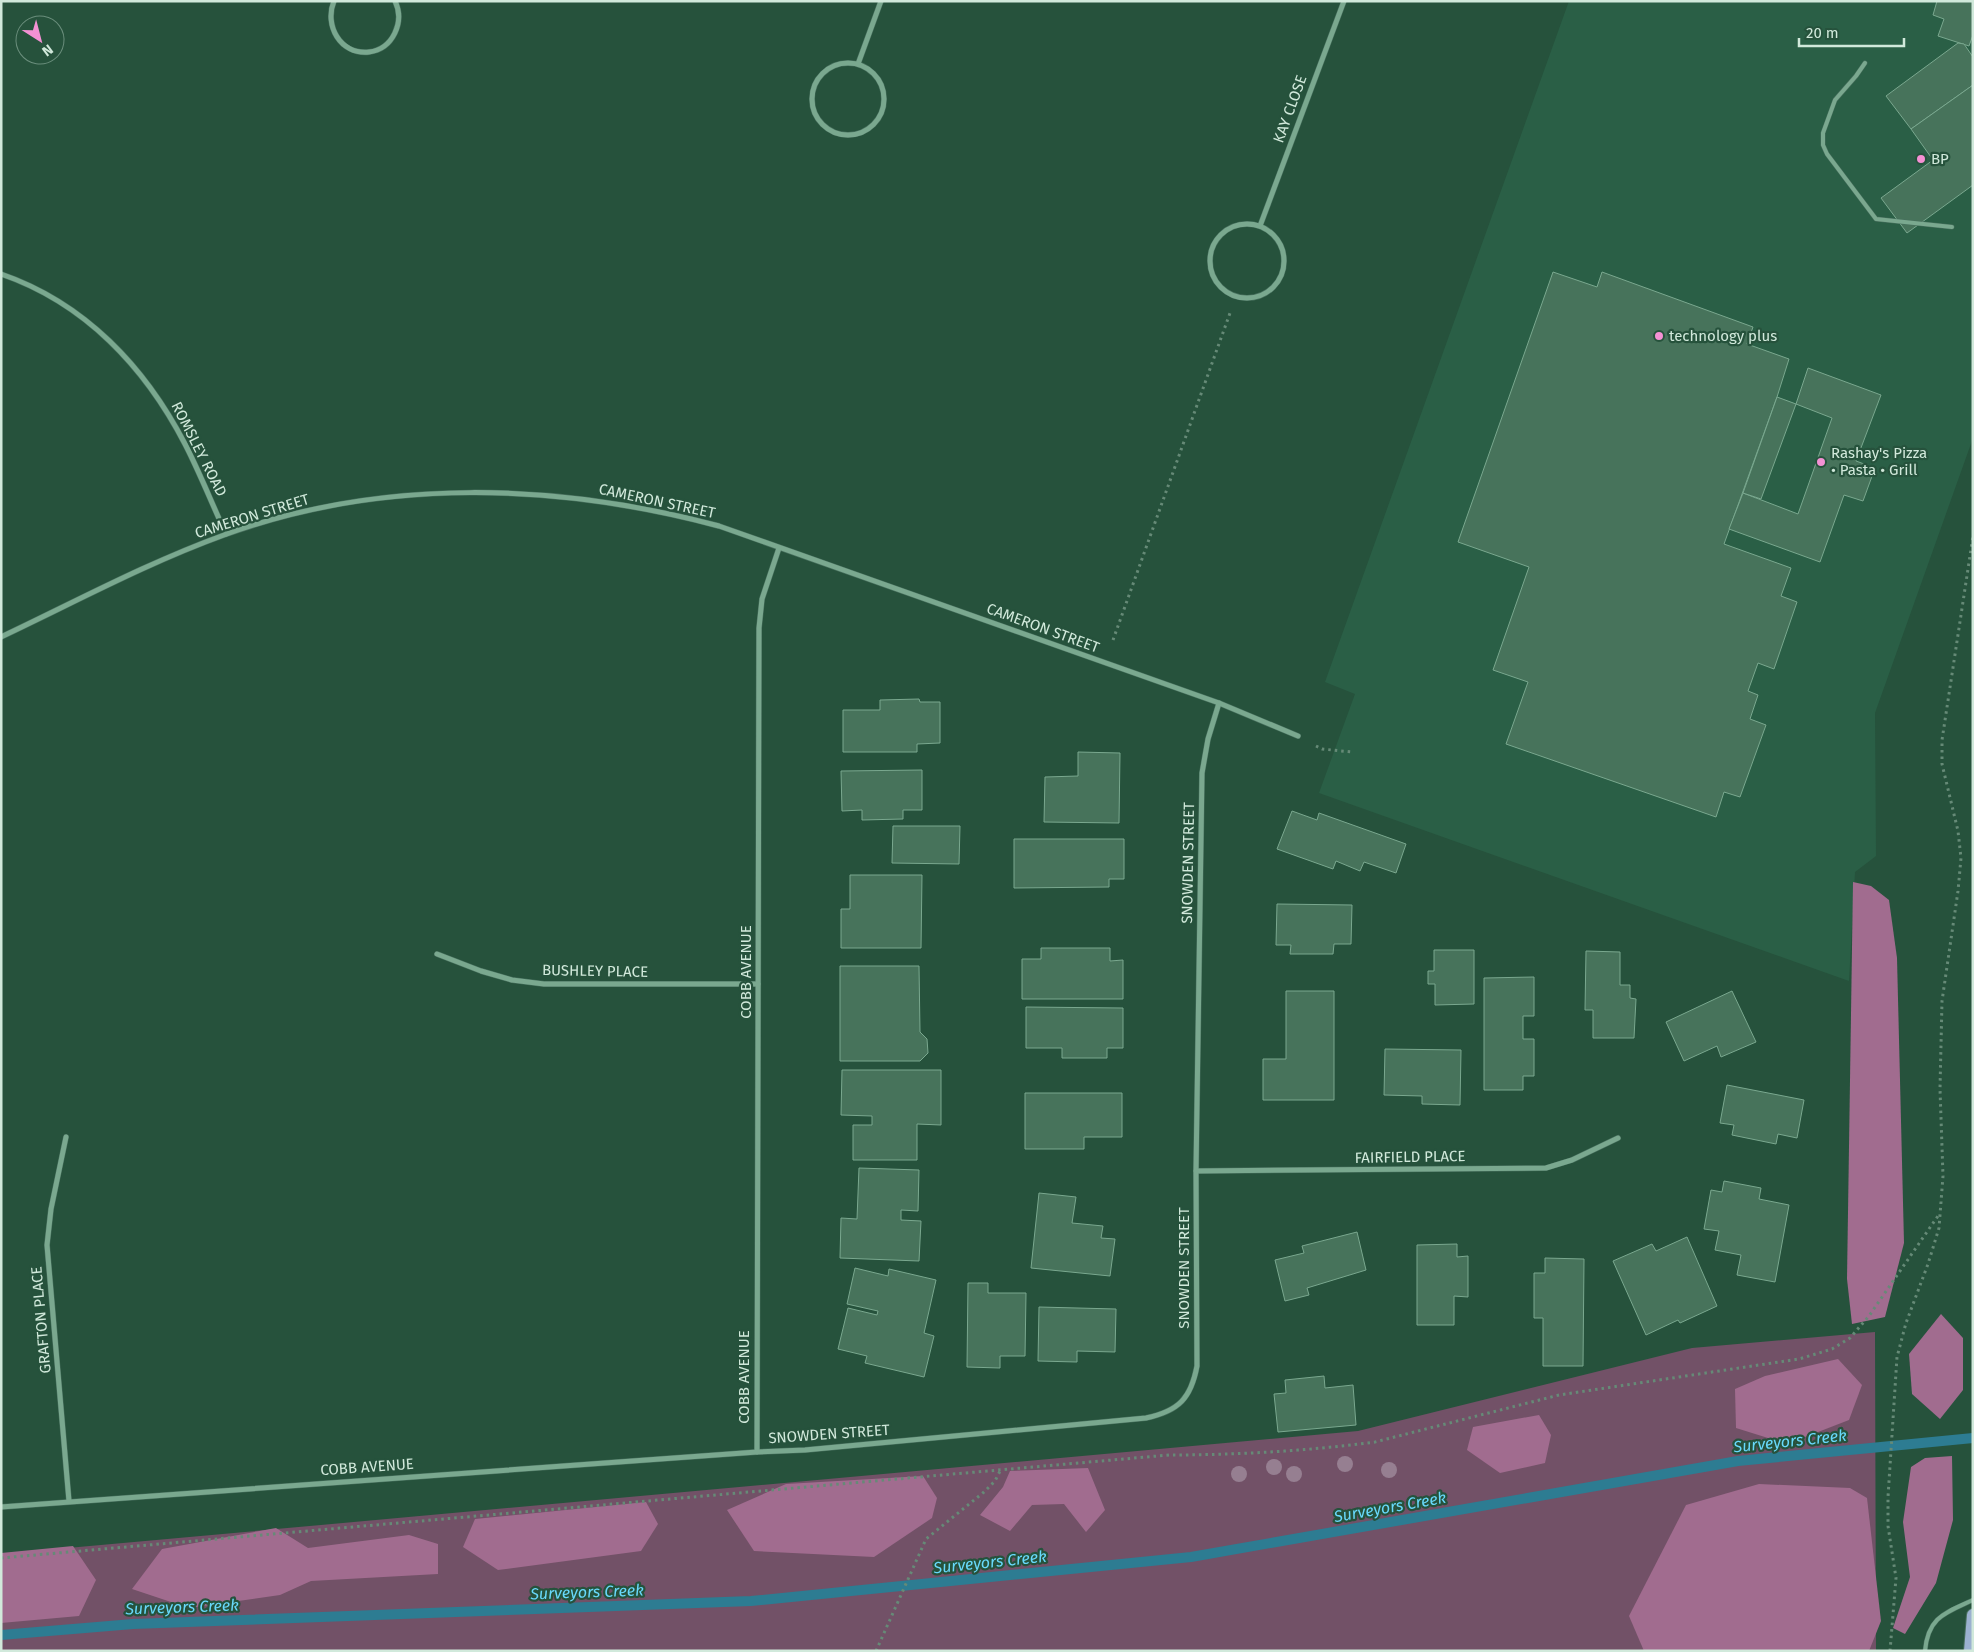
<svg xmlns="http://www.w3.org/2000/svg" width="1974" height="1652" font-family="'Fira Sans',sans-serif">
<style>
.built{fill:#2a5f46}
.green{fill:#725167}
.forest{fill:#a16c8f}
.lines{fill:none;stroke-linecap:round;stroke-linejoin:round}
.stream{stroke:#2d7c92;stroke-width:10}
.building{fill:#47735b;stroke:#7aa88f}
.service-casing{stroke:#48705e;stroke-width:5}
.minor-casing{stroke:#48705e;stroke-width:6}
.primary-casing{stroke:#48705e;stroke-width:14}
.path{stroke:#668a77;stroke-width:3;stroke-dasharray:2.5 4;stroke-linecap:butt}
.service{stroke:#7aa88f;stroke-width:4}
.minor{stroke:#7aa88f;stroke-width:5}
.primary{stroke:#9bb1d0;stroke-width:12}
.tree{fill:#967f91}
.poi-dot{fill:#f491d4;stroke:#26523c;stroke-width:2}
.labels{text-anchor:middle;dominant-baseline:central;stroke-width:4.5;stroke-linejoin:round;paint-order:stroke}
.street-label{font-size:15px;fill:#d1e9db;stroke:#26523c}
.poi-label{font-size:15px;fill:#d1e9db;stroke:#26523c;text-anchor:start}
.water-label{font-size:16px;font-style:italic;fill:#68d9fb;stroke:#26523c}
</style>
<rect width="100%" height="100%" fill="#26523c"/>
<path class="built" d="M1569 1H1973V438L1875 713 1876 856 1855 872 1849 981 1319 793 1355 694 1325 682Z"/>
<path class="green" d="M1875 1332 1876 1651H1V1554L1358 1431 1692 1348Z"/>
<g class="forest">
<path d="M1853 882 1871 886 1889 900 1897 958 1904 1243 1885 1317 1852 1324 1847 1279Z"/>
<path d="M1941 1314 1963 1338V1390L1940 1419 1912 1394 1909 1354Z"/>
<path d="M1838 1359 1862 1385 1849 1420 1787 1444 1736 1428 1735 1389 1765 1376Z"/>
<path d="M1539 1415 1551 1435 1545 1463 1500 1473 1467 1450 1473 1427Z"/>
<path d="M1952 1456 1953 1520 1936 1583 1905 1634 1893 1628 1910 1577 1903 1522 1911 1467 1925 1458Z"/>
<path d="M1088 1468 1105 1510 1086 1532 1064 1504 1032 1505 1010 1531 980 1515 1003 1487 1010 1471Z"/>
<path d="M923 1476 937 1498 932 1518 874 1557 754 1551 727 1510 786 1484Z"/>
<path d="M1759 1484 1850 1488 1867 1498 1881 1621 1869 1651H1644L1629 1616 1686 1505Z"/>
<path d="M646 1502 658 1524 641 1551 498 1570 463 1547 475 1519Z"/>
<path d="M276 1528 308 1548 409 1535 438 1544V1574L311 1581 280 1595 189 1608 132 1589 162 1549Z"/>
<path d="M73 1546 96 1580 79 1616 1 1623V1553Z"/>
</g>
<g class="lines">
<path class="stream" d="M1 1635 133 1624 751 1601 1191 1557 1738 1461 1973 1438"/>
</g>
<g class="building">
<path d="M1937 1H1973V35L1969 46 1938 36 1944 19 1933 15Z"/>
<path d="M1958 43 1964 44 1973 57V85L1911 129 1886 96Z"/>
<path d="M1973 85V185L1907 233 1881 198 1933 160 1911 129Z"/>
<path d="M1553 272 1597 287 1602 272 1753 327 1747 344 1789 359 1777 397 1724 544 1791 568 1781 596 1797 602 1774 669 1758 663 1748 691 1758 695 1750 719 1766 725 1740 797 1724 792 1716 817 1506 744 1528 682 1493 670 1529 567 1458 542Z"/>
<path d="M1808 368 1881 395 1856 461 1875 468 1863 501 1844 495 1820 562 1729 529 1743 493 1798 514 1832 418 1796 404Z"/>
<path d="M1777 397 1796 404 1761 499 1743 493Z"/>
<path d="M919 699 920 702H940V743L917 744V752H843V710H880V700Z"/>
<path d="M1078 752 1120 753 1119 823 1044 822 1045 777 1078 776Z"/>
<path d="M922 770V810H903V819L862 820V810L842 811 841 771Z"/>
<path d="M1292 811 1317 820 1319 813 1406 844 1396 873 1364 862 1360 871 1336 861 1333 869 1277 849Z"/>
<path d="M893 826H960L959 864 892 863Z"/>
<path d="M1014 839H1124V879H1109V887L1014 888Z"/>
<path d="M850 875H922L921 948H841V909H850Z"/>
<path d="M1277 904 1352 905 1351 944H1334L1333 954H1290L1291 945H1276Z"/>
<path d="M1041 948H1110V961L1123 960V999H1022V959H1041Z"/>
<path d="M1434 950H1474V1004L1435 1005V984H1428V971H1434Z"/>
<path d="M1586 951 1620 952V985H1630V998L1636 999 1634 1038H1593V1010H1585Z"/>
<path d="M840 966H919L920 1032 927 1039 928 1053 920 1061H840Z"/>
<path d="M1534 977V1016H1523V1039H1534V1076H1523V1090H1484V978Z"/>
<path d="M1286 991H1334V1100H1263V1059H1286Z"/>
<path d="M1732 991 1756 1042 1721 1057 1717 1046 1684 1061 1666 1022Z"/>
<path d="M1026 1007 1123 1008V1048H1107V1058H1062V1048H1026Z"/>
<path d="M1385 1049 1461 1050 1460 1105 1422 1104V1096L1384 1095Z"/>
<path d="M842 1070H941V1125L917 1124V1160H853V1125H872V1116L841 1115Z"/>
<path d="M1727 1085 1804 1100 1797 1138 1778 1134 1776 1144 1732 1135 1734 1125 1720 1123Z"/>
<path d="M1025 1093H1122V1137H1084V1149H1025Z"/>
<path d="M859 1168 919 1170 918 1211 901 1210V1220L921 1221 919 1261 840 1258 841 1218 857 1219Z"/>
<path d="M1724 1181 1761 1188 1759 1199 1789 1205 1775 1282 1737 1275 1741 1255 1715 1250 1719 1231 1704 1229 1711 1190 1722 1192Z"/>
<path d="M1039 1193 1076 1197 1072 1223 1103 1226 1101 1238 1115 1239 1110 1276 1031 1268Z"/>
<path d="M1357 1232 1366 1270 1307 1288 1309 1295 1285 1301 1275 1260 1304 1253 1302 1246Z"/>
<path d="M1687 1237 1717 1306 1680 1323 1678 1320 1646 1335 1613 1261 1652 1244 1656 1251Z"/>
<path d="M1457 1244V1257L1468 1256V1297L1454 1296V1325H1417V1245Z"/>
<path d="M1545 1258 1584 1259 1583 1366H1543V1318H1534V1273H1545Z"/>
<path d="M855 1268 888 1276 889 1269 936 1280 924 1333 934 1336 924 1377 865 1363 867 1356 838 1349 848 1308 877 1315 878 1311 847 1304Z"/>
<path d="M968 1283H988V1293H1026L1025 1356H1000V1368L967 1367Z"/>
<path d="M1039 1307 1116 1309 1115 1352 1077 1351V1362L1038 1361Z"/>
<path d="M1324 1376 1325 1388 1353 1385 1356 1425 1278 1432 1274 1394 1286 1393 1285 1380Z"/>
</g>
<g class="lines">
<g class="service-casing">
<g id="service">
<path d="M1865 63 1856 76 1835 100 1823 133V145L1827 154 1876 219 1952 227"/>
<path d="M1925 1651C1928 1617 1945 1613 1973 1600"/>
</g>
</g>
<g class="minor-casing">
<g id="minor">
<path d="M334 1C324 25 340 55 369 52 393 49 405 22 395 1"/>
<circle cx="848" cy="99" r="36"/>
<path d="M858 64 881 1"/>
<circle cx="1247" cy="261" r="37"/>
<path d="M1260 226 1344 1"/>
<path d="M1 274C85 303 145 367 185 444 200 473 212 504 226 534"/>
<path d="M1 637C75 602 147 563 224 535 383 477 558 483 719 526L1219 703 1298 736"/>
<path d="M437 954 481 971 512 980 544 984H758"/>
<path d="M66 1137 51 1209 47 1245 69 1501"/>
<path d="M1196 1171 1546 1168 1572 1160 1618 1138"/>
<path d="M757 1452 805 1450 1146 1418C1179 1411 1191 1398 1197 1366L1196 1171 1202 773 1208 739 1219 703"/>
<path d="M1 1507 757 1452 759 628 762 599 779 548"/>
</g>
</g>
<g class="primary-casing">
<path id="primary" d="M1970 1651 1973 1615"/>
</g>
<g class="path">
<path d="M1113 640 1230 313"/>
<path d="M1316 746 1322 749 1352 752"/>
<path d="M1 1558 1169 1455C1237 1455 1307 1451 1375 1442L1559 1395 1799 1359 1832 1349 1850 1338 1869 1316 1940 1213"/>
<path d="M876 1651 926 1539 984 1492 995 1481 1000 1471"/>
<path d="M1890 1651 1896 1578 1888 1526V1497L1897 1357 1906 1323 1928 1264 1939 1228 1943 1176 1940 1089 1942 1001 1958 891 1961 858 1958 831 1942 764V740L1973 536"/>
</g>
<use href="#service" class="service"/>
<use href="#minor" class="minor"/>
<use href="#primary" class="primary"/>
</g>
<g class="tree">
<circle cx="1345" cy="1464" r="8"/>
<circle cx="1274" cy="1467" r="8"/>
<circle cx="1389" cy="1470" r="8"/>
<circle cx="1239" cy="1474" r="8"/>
<circle cx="1294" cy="1474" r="8"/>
</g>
<g class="poi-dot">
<circle cx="1921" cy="159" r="5"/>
<circle cx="1659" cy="336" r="5"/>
<circle cx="1821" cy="462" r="5"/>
</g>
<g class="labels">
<g class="street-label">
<text transform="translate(1290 109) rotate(-70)">KAY CLOSE</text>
<text transform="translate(199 449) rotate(63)">ROMSLEY ROAD</text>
<text transform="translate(657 501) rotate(12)">CAMERON STREET</text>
<text transform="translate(252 516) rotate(-17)">CAMERON STREET</text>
<text transform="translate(1043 628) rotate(20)">CAMERON STREET</text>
<text transform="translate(1188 863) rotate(-89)">SNOWDEN STREET</text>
<text transform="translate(595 971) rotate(1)">BUSHLEY PLACE</text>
<text transform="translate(746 972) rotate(-90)">COBB AVENUE</text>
<text transform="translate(1410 1157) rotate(-1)">FAIRFIELD PLACE</text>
<text transform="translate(1184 1268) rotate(-90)">SNOWDEN STREET</text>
<text transform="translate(41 1320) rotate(-95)">GRAFTON PLACE</text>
<text transform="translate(744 1377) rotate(-90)">COBB AVENUE</text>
<text transform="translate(829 1434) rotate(-4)">SNOWDEN STREET</text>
<text transform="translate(367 1467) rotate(-4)">COBB AVENUE</text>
</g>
<g class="poi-label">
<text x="1931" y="159">BP</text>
<text x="1669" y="336">technology plus</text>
<text x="1831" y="453">Rashay's Pizza<tspan x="1831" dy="17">• Pasta • Grill</tspan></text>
</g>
<g class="water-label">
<text transform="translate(1790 1441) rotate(-6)">Surveyors Creek</text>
<text transform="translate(1390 1507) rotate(-10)">Surveyors Creek</text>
<text transform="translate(990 1562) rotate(-6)">Surveyors Creek</text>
<text transform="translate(587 1592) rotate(-2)">Surveyors Creek</text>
<text transform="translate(182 1607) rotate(-2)">Surveyors Creek</text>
</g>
</g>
<rect width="1974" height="1652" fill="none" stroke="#d1e9db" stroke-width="5"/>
<g transform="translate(40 40) rotate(144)"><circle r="24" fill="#26523c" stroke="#6a8e7c"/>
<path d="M0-4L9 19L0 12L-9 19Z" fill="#f491d4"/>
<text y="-8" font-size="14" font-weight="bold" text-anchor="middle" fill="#d1e9db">N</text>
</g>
<path d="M1799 38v8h105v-8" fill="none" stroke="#d1e9db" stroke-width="2.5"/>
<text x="1806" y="38" font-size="15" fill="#d1e9db" stroke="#26523c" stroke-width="4" paint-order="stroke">20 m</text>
</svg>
